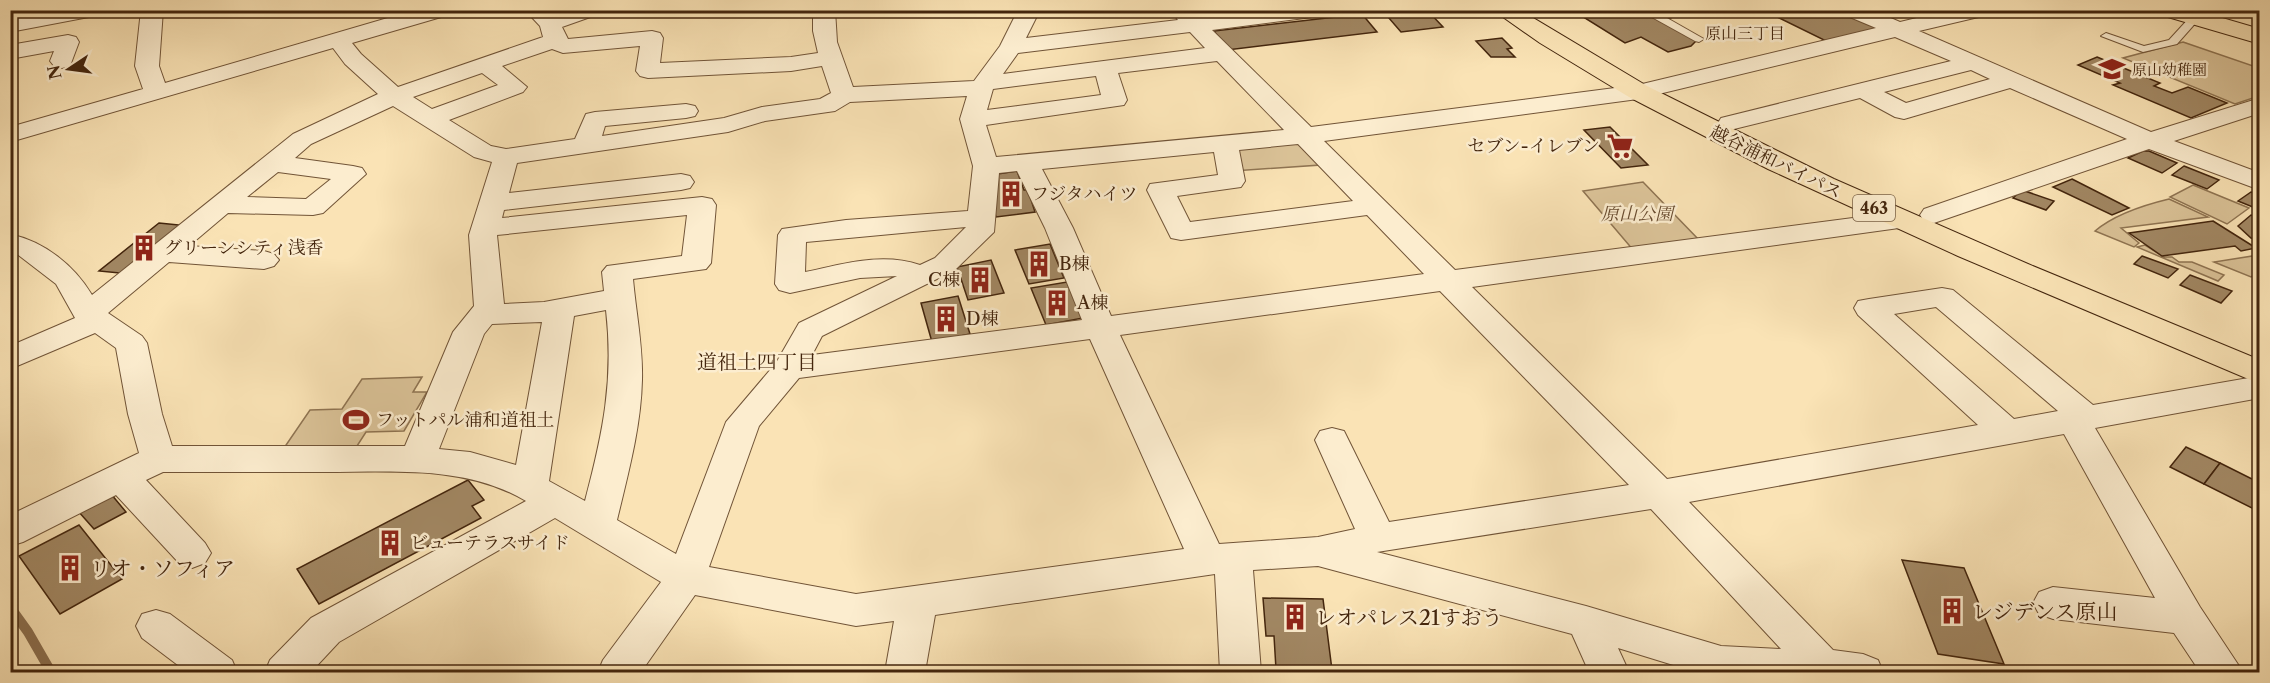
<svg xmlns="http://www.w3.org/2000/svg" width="2270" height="683" font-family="'Libre Caslon Text','Noto Serif JP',serif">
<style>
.green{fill:#dbc398;stroke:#8f7452;stroke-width:1.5}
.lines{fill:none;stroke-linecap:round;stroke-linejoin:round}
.stream{stroke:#8c7050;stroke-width:10}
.building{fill:#a28864;stroke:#43250d;stroke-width:1.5}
.lane-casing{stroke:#715437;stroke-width:2}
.street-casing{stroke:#715437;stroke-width:2}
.highway-casing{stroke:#43250d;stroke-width:2}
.lane{fill:#fcedcf;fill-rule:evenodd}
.street{fill:#fcedcf;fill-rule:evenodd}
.highway{fill:#fae3b5;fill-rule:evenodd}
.labels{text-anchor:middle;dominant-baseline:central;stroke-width:5;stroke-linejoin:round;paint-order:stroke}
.far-poi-label{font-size:15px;fill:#43250d;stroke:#fcedcf;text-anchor:start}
.far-neighbourhood-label{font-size:16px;fill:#43250d;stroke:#fcedcf}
.shield{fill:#fcedcf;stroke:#7a6147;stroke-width:1.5}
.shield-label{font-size:16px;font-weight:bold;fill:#43250d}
.poi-label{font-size:18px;fill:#43250d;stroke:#fcedcf;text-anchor:start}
.street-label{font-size:18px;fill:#43250d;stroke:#fcedcf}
.park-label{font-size:18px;font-style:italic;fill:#694c30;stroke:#fcedcf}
.neighbourhood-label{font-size:20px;fill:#43250d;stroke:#fcedcf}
.near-poi-label{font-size:21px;fill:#43250d;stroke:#fcedcf;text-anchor:start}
</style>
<rect width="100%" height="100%" fill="#fae3b5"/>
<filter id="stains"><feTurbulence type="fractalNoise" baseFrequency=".00333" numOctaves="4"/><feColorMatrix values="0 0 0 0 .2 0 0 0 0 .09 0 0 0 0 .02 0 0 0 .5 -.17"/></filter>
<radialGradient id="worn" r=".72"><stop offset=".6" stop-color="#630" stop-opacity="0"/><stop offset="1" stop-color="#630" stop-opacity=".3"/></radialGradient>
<g class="green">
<path d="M2183 42 2259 68V96L2235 104 2123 58Z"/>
<path d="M1295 141 1320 165 1233 171 1228 147Z"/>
<path d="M1643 182 1700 241 1634 251 1583 191Z"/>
<path d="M2193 185 2249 208 2227 224 2170 197Z"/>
<path d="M2169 199 2208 217 2121 228 2139 243 2134 247 2095 231C2115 214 2144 205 2169 199Z"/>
<path d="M2145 245 2164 257H2172L2179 262H2192L2224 275 2218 281 2137 247Z"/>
<path d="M2259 255V271L2251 277 2214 262Z"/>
<path d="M422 377 413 392H427L404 431 366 432 357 446 284 448 310 410 342 409 362 379Z"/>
</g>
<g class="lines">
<path class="stream" d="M10 607 28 632 51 672"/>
</g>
<g class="building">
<path d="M1382 10H1427L1443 27 1401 32Z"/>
<path d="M1572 10H1639L1697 40 1691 46 1668 52 1641 37 1625 43Z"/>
<path d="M1649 10H1678L1685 14 1666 19Z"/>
<path d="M1788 10H1834L1879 29 1826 41 1771 14Z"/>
<path d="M1362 14 1377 32 1227 50 1214 31Z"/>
<path d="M1502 38 1512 48 1507 49 1515 57H1491L1476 41Z"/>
<path d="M2097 57 2160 83 2154 86 2172 93 2188 87 2227 103 2191 118 2113 85 2120 83 2078 65Z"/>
<path d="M1610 127 1648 165 1621 168 1584 130Z"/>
<path d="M2143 151H2149L2177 163 2162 173 2128 158Z"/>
<path d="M2184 166 2219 180 2207 189 2172 175Z"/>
<path d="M1017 171 1024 190H1028L1035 212 996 217 990 195 991 175Z"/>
<path d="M2072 179 2129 208 2112 215 2053 187Z"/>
<path d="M2022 190 2054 201 2046 210 2013 198Z"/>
<path d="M2251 192 2260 195V210L2238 201Z"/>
<path d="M2251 215 2260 218V241L2251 238 2238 226Z"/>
<path d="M2213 221 2256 248 2241 251 2235 246 2162 256 2129 233Z"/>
<path d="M159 223 189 226 130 274 99 271Z"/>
<path d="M1050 244 1064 278 1029 284 1015 250Z"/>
<path d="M2142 256 2178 269 2168 278 2134 264Z"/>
<path d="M991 260 1004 293 968 300 957 267Z"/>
<path d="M2190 275 2232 291 2221 303 2180 285Z"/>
<path d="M1067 282 1083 318 1046 325 1031 288Z"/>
<path d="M958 296 970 334 932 342 921 303Z"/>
<path d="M2186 447 2220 463 2204 484 2170 467Z"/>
<path d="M2220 463 2260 483V512L2204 484Z"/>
<path d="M468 480 484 500 472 506 481 518 319 604 297 569Z"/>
<path d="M111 494 126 512 94 529 78 511Z"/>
<path d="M79 525 122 579 60 614 19 556Z"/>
<path d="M1902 560 1964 568 2004 664 1938 654Z"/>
<path d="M1263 598 1323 599 1332 670 1276 669 1274 636H1266Z"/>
</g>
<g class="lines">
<g class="lane-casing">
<g id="lane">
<path d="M1639 10H1653L1704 39 1699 42 1695 41Z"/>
<path d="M2195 15 2200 18 2177 44 2143 52 2101 36 2106 33 2144 46 2169 40 2191 16Z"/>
</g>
</g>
<g class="street-casing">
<g id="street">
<path d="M55 10H104L102 15 94 16 10 32V18Z"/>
<path d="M141 10H163L159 66 165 83 415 10H450L448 15 352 43 361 54 398 87 543 37 540 26 525 10H548L553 15 566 10H598L596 15 562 27 568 39 652 31 660 33 663 38 660 63 791 57 818 53 813 31V10H835L837 42 853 87 974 81 1000 46 1018 10H1040L1026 38 1178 20 1170 10H1193L1200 18 1261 10H1330L1328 15 1320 16 1212 30 1311 127 1638 85 1876 28 1845 15 1843 10H1872L1900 22 1950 10H1989L1987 15 1919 31 2151 132 2260 98V113L2174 141 2260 173V190L2149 149 1934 223 1924 221 1920 215 1924 209 2127 139 2010 88 1904 119 1895 117 1860 98 1730 130 1721 128 1718 123 1721 118 1951 61 1895 37 1638 99 1324 141 1455 270 1899 212 1909 214 1913 220 1909 226 1899 228 1472 287 1667 479 1978 425 1858 315 1854 308 1858 301 1869 299 1942 288 1953 290 2093 405 2260 376V398L2095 428 2200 607 2243 672H2200L2174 633 2053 619 2039 614 2033 603 2039 592 2053 587 2155 598 2064 434 1689 502 1833 650 1863 654 1878 660 1883 672H1696L1618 648 1629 672H1589L1572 634 1318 566 1253 570 1261 672H1220L1215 574 935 615 925 672H885L894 621 856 626 695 595 641 672H598L603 660 661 582 555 518 339 642 311 672H265L270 660 311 618 526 501C466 465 393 472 324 472 271 472 217 472 163 472L146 480 205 543 211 553 205 563 192 568 179 563 116 495 23 542 10 546V515L139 453 128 414 116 348 95 333 10 369V346L75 318 56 284 17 254 10 252V234C45 242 74 265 92 295L293 134 378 94 345 64 333 48 10 142V127L143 89 135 66ZM1190 32 1205 48 1003 74 1018 53ZM640 46 636 71 640 76 648 78 791 71 822 66 831 93 820 99 762 107 724 118 602 136 605 126 686 118 695 116 698 111 695 106 686 104 595 112 586 114 575 139 506 149 491 146 449 120 523 92 527 87 502 66 552 49 563 53ZM1217 61 1284 130 996 157 986 125 1124 105 1127 100 1118 73ZM1971 70 1990 79 1906 103 1884 92ZM482 73 498 85 432 109 413 97ZM1096 76 1101 95 987 110 993 89ZM967 96 960 119 973 166 968 211 846 220 782 229 778 235 775 284 779 290 790 293 860 278 897 276 799 323 776 363 726 422 676 554 617 520C628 474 641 427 642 380 643 346 636 313 633 279L706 269 711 263 716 205 712 199 702 197 502 218 504 210 681 190 690 188 694 182 690 176 681 174 509 193 517 163 728 132 765 121 835 111 850 102ZM393 106 474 157 492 162 469 235 474 306 453 332 405 446H172L162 414 147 343 142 336 108 313 169 262 264 269 274 266 279 260 274 254 264 251 189 246 228 213 313 215 323 213 366 174 362 168 353 166 295 158 311 144ZM1298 144 1353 201 1190 222 1177 196 1241 187 1245 181 1239 150ZM1214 152 1218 175 1150 184 1147 190 1171 238 1181 240 1367 215 1424 274 1111 316 1073 228 1042 169ZM1017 171 1045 228 1082 320 812 355 822 336 955 270 994 232 999 173ZM278 172 331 179 306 199 247 197ZM687 215 682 256 607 266 602 272 604 291 544 302 504 304 497 235ZM966 227 935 258 920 265C882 252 844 264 805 272L806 242ZM1440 291 1629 485 1389 522 1344 431 1332 428 1320 431 1315 440 1355 529 1318 537 1219 544 1120 335ZM1936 307 2058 411 2014 419 1894 314ZM606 310C614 380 603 433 585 501L549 481 574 316ZM542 322 516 465 470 452 439 449 484 334 492 324ZM1090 339 1184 549 856 594 709 567 759 426 799 378ZM1651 509 1781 649 1721 646 1586 606 1377 552Z"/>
<path d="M68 35 76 37 79 42 70 66 62 68 54 66 50 61 54 51 10 59V45Z"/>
<path d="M156 610 170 614 232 660 237 672H187L142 638 136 626 142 614Z"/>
</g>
</g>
<g class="highway-casing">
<g id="highway">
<path d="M1493 10H1520L1647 86 1834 179 2028 264 2260 360V384L1958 256 1768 169 1629 97 1540 43Z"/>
<path d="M2158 10H2195L2260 29V44L2161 15Z"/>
</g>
</g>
<use href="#lane" class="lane"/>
<use href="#street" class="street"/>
<use href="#highway" class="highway"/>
</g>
<defs>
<g id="school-bare" transform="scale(2.07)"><path d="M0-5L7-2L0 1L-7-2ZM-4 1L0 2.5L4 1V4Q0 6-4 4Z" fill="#8f2418" stroke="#fcedcf" stroke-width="2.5" paint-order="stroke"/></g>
<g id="supermarket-bare" transform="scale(2.07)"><path d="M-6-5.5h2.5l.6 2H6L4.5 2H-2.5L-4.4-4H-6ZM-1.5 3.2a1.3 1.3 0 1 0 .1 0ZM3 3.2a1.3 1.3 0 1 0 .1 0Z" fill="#8f2418" stroke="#fcedcf" stroke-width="2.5" paint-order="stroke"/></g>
<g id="building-bare" transform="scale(2.07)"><path d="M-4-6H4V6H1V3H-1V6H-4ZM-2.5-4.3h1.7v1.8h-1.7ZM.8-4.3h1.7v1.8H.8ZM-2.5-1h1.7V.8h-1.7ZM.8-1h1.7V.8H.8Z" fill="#8f2418" stroke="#fcedcf" stroke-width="2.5" paint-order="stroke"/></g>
<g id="stadium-bare" transform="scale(2.07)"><path d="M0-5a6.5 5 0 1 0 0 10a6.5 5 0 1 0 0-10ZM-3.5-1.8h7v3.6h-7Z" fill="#8f2418" stroke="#fcedcf" stroke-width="2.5" paint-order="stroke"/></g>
</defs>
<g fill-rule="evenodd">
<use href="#school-bare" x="2112" y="69"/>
<use href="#supermarket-bare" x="1620" y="146"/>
<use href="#building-bare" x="1011" y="194"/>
<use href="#building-bare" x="144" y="248"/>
<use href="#building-bare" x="1039" y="264"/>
<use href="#building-bare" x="980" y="280"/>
<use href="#building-bare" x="1057" y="303"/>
<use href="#building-bare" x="946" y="319"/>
<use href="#stadium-bare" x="356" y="420"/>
<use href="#building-bare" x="390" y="543"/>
<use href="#building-bare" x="70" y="568"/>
<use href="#building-bare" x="1952" y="611"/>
<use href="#building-bare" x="1295" y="617"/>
</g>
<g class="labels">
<g class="far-poi-label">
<text x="2132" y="69">原山幼稚園</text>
</g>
<g class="far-neighbourhood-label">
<text x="1745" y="33">原山三丁目</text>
</g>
<rect class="shield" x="1853" y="195" width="42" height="26" rx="4.5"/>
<g class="shield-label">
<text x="1874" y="208">463</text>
</g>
<g class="poi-label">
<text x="1600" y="146" text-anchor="end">セブン-イレブン</text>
<text x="1031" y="194">フジタハイツ</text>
<text x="164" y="248">グリーンシティ浅香</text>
<text x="1059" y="264">B棟</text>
<text x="960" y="280" text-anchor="end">C棟</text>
<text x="1077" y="303">A棟</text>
<text x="966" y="319">D棟</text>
<text x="376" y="420">フットパル浦和道祖土</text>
<text x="410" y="543">ビューテラスサイド</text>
</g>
<g class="street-label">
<text transform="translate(1776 162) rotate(26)">越谷浦和バイパス</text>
</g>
<g class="park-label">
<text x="1637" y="214">原山公園</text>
</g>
<g class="neighbourhood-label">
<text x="757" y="362">道祖土四丁目</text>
</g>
<g class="near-poi-label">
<text x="90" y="568">リオ・ソフィア</text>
<text x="1972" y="611">レジデンス原山</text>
<text x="1315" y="617">レオパレス21すおう</text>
</g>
</g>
<rect width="2270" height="683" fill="none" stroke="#fae3b5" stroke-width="36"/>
<rect x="12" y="12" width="2246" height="659" fill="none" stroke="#43250d" stroke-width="3"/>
<rect x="18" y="18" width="2234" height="647" fill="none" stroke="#43250d" stroke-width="1.5"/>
<g transform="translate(69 69) rotate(257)" stroke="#fcedcf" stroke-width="4.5" paint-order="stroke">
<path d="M0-4.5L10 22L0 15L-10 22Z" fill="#43250d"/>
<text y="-9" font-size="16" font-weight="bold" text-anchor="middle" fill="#43250d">N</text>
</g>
<rect width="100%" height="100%" filter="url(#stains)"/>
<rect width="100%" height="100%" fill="url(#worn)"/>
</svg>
